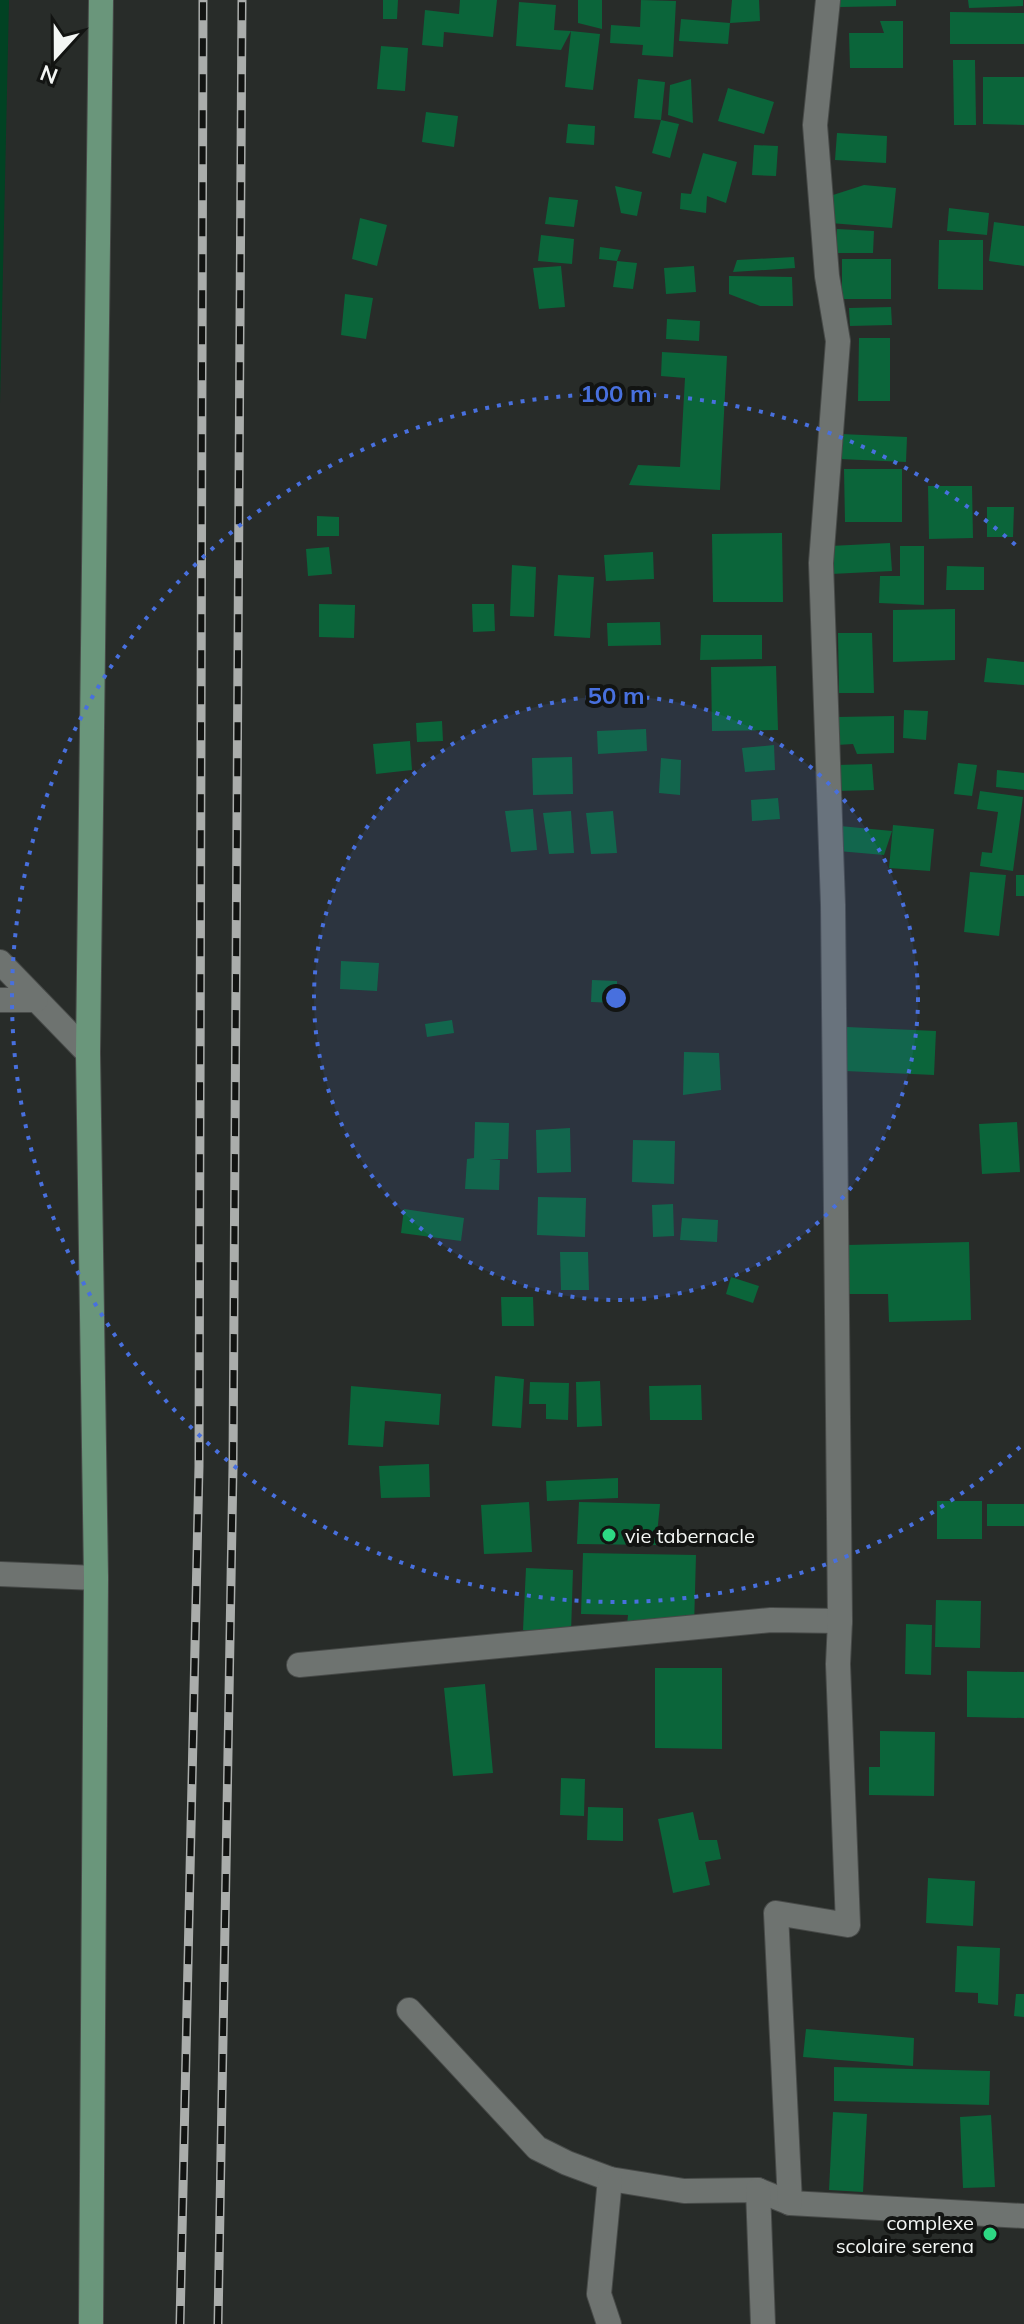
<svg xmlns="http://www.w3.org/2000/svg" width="1024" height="2324" font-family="Mulish,sans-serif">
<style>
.green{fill:#014223}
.building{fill:#0b653a}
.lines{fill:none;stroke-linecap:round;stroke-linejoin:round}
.minor-casing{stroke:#474a48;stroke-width:26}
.primary-casing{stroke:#474a48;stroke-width:26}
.minor{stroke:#6e7370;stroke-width:24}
.primary{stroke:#6a967b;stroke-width:24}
.rail-casing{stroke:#aaadab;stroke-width:9}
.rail{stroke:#121412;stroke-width:6;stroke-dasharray:18;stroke-linecap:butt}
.ring{fill:none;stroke:#4870de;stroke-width:4;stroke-dasharray:4 8}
.poi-dot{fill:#2dd883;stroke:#121412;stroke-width:3}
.labels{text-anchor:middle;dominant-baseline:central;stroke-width:8;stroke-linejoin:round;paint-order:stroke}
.poi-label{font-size:20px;fill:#f3f6f4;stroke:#121412;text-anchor:start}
.centre{fill:#4870de;stroke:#121412;stroke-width:4}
.ring-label{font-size:24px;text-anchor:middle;font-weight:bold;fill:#4870de;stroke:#121412;stroke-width:8;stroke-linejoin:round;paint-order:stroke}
</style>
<rect width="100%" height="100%" fill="#282c29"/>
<path class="green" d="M0 0H9L0 404Z"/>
<g class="building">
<path d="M383 0H398L397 19H383Z"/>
<path d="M460 0H497L493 37 444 32 443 47 422 45 425 10 459 14Z"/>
<path d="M578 0H602V29L578 23Z"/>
<path d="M641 0 676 1 673 57 642 55 643 45 610 43 611 25 640 27Z"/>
<path d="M732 0H759L760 21 730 23Z"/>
<path d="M840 0H896V6L840 7Z"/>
<path d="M968 0H1023V6L969 8Z"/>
<path d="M519 2 556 5 554 30 571 31 600 34 593 90 565 87 571 31 561 50 516 46Z"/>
<path d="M950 12 1024 13V44H950Z"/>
<path d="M681 19 730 23 728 44 679 41Z"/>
<path d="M880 21H903V68H850L849 33H884Z"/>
<path d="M381 46 408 48 405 91 377 89Z"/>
<path d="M953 60H975L976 125H954Z"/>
<path d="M983 77H1024V125L983 124Z"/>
<path d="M638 79 665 82 661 120 634 118Z"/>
<path d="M691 79 693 123 668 115 670 85Z"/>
<path d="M728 88 774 102 764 134 718 121Z"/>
<path d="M426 112 458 116 454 147 422 142Z"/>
<path d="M661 120 679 124 670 158 652 153Z"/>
<path d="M568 124 595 126 594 145 566 143Z"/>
<path d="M837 133 887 136 886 163 835 160Z"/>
<path d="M754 145 778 146 776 176 752 175Z"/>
<path d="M703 153 737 162 726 203 707 196 706 213 680 209 681 193 691 194Z"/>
<path d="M864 185 896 188 892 228 830 223 833 195Z"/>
<path d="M615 186 642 192 637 216 621 213Z"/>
<path d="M549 197 578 200 574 227 545 224Z"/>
<path d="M949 208 989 213 987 235 947 231Z"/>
<path d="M360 218 387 225 377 266 352 259Z"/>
<path d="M994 222 1024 226V266L989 261Z"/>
<path d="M837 229 874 231 873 253H836Z"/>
<path d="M541 235 574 239 572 264 538 261Z"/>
<path d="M939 240H983V290L938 289Z"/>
<path d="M600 247 621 250 617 261 599 259Z"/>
<path d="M794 257 795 268 733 272 737 260Z"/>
<rect x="842" y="259" width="49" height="40"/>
<path d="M617 261 637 263 633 289 613 287Z"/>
<path d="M561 266 565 307 539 309 533 268Z"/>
<path d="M694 266 696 292 666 294 664 268Z"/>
<path d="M729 276 792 277 793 306H760L729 294Z"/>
<path d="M345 294 373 298 366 339 341 335Z"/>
<path d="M891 307 892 325 850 326 849 308Z"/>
<path d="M667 319 700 321 699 341 666 339Z"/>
<path d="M859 338H890V401H858Z"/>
<path d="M662 352 727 356 720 490 629 485 638 465 680 467 685 378 661 376Z"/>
<path d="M841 434 907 437 906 462 840 459Z"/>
<path d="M844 469H902V522H845Z"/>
<path d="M928 486H972L973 538 929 539Z"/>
<path d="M987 507H1014L1013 537H987Z"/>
<path d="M317 516 339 517V536H317Z"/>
<path d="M782 533 783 602H713L712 534Z"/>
<path d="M890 543 892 571 831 574 830 546Z"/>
<path d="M900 546H924V605L879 603 880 576H900Z"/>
<path d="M329 547 332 574 308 576 306 549Z"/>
<path d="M653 552 654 579 606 581 604 555Z"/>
<path d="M512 565 536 567 534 617 510 616Z"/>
<path d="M947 566 984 567V590H946Z"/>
<path d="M558 575 594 577 590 638 554 636Z"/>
<path d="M319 604 355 605 354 638 319 637Z"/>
<path d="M472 604H494L495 631 473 632Z"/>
<path d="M955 609V660L893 662V610Z"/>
<path d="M660 622 661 645 608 646 607 623Z"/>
<path d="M838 633H872L874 693H839Z"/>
<path d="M701 635H762V659L700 660Z"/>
<path d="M987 658 1024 662V685L984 682Z"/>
<path d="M776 666 778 730 712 731 711 667Z"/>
<path d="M904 710 928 711 926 740 903 738Z"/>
<path d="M894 716V753L857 754 853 744 837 745V717Z"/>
<path d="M442 721 443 741 417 742 416 723Z"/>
<path d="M646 729 647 751 598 754 597 731Z"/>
<path d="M410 741 412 770 376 774 373 744Z"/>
<path d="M774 745 775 770 745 772 742 748Z"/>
<path d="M572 757 573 794 533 795 532 758Z"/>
<path d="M661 758 681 760 680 795 659 793Z"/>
<path d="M958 763 977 765 972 796 954 794Z"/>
<path d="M872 764 874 790 838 791 837 765Z"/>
<path d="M997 770 1024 773V790L996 787Z"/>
<path d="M980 791 1023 797 1013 871 980 866 982 852 992 853 998 812 977 809Z"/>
<path d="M778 798 780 819 752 821 751 800Z"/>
<path d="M533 809 537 850 511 852 505 811Z"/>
<path d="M571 811 574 853 549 854 543 813Z"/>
<path d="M613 811 617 853 591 854 586 813Z"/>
<path d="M893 825 934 829 930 871 889 868Z"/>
<path d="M840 826 892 831 884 855 838 851Z"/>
<path d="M970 872 1006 875 999 936 964 932Z"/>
<rect x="1016" y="875" width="8" height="21"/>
<path d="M341 961 379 963 377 991 340 989Z"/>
<path d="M592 980 617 981V1003L591 1002Z"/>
<path d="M452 1020 454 1033 427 1037 425 1024Z"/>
<path d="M847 1027 936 1031 934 1075 845 1071Z"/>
<path d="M684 1052 719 1053 721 1090 683 1095Z"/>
<path d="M475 1122 509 1123 508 1159H489L500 1160 499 1190 465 1189 467 1159 474 1158Z"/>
<path d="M1017 1122 1020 1172 982 1174 979 1124Z"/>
<path d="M570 1128 571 1172 537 1173 536 1130Z"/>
<path d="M633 1140 675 1141 674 1184 632 1182Z"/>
<path d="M538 1197 586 1198 585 1237 537 1235Z"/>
<path d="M673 1204 674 1236 653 1237 652 1205Z"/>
<path d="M404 1209 464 1218 461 1241 401 1233Z"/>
<path d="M682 1218 718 1220 717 1242 680 1240Z"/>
<path d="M969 1242 971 1320 889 1322 888 1294H849L847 1245Z"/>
<path d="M560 1252H588L589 1290H561Z"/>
<path d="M731 1277 759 1286 753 1303 726 1294Z"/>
<path d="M501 1297H533L534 1326H502Z"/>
<path d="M495 1376 524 1379 521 1428 492 1426Z"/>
<path d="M600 1381 602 1426 577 1427 576 1382Z"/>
<path d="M530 1382 569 1383 568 1420 546 1419V1404H529Z"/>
<path d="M701 1385 702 1420H650L649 1386Z"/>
<path d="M351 1386 441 1394 439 1425 385 1421 383 1447 348 1445Z"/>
<path d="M429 1464 430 1497 381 1498 379 1466Z"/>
<path d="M618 1478V1498L547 1501 546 1481Z"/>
<rect x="937" y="1501" width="45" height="38"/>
<path d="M529 1502 532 1552 484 1554 481 1505Z"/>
<path d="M579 1502 660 1504 656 1545 577 1544Z"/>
<rect x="987" y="1504" width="37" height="22"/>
<path d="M583 1553 696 1555 694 1627 627 1625 628 1615 581 1614Z"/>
<path d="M526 1568 573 1570 571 1633 523 1630Z"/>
<path d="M936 1600 981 1601 980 1648 935 1647Z"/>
<path d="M906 1624 932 1625 931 1675 905 1674Z"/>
<path d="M655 1668H722V1749L655 1748Z"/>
<path d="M967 1671 1024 1672V1718L967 1717Z"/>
<path d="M485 1684 493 1773 453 1776 444 1688Z"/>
<path d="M880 1731 935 1732 934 1796 869 1795V1767H880Z"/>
<path d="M561 1778 585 1779 584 1816 560 1815Z"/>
<path d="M588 1807 623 1808V1841L587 1840Z"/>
<path d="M693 1812 699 1840H717L721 1859 705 1862 710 1885 673 1893 658 1819Z"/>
<path d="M928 1878 975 1881 973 1926 926 1923Z"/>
<path d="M957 1946 1000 1948 998 2005 978 2003V1993L955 1992Z"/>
<path d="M1016 1994H1024V2017L1014 2016Z"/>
<path d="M806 2029 914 2038 913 2066 803 2057Z"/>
<path d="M834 2067 990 2071 989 2105 834 2101Z"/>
<path d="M833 2112 867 2114 863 2192 829 2190Z"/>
<path d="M991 2115 995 2187 963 2188 960 2117Z"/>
</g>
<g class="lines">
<g class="minor-casing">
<g id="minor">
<path d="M0 962 88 1053"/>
<path d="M0 1000H36"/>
<path d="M0 1574 96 1578"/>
<path d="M299 1665 771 1620 840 1621"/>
<path d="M409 2010 537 2148 567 2163 610 2179 684 2191 758 2190 790 2203 1024 2216"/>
<path d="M758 2190 763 2324"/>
<path d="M790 2203 776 1913 848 1925 838 1664 840 1621 833 905 821 563 838 341 827 276 815 125 828 0"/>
<path d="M609 2324 599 2294 610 2179"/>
</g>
</g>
<g class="primary-casing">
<path id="primary" d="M91 2324 96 1578 88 1053 101 0"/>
</g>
<use href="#minor" class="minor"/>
<use href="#primary" class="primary"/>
<g class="rail-casing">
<g id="rail">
<path d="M180 2324 199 1466 203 0"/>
<path d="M218 2324 233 1467 242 0"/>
</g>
</g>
<use href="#rail" class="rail"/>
</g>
<circle cx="616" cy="998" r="302" fill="#4870de" fill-opacity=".12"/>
<g class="ring">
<circle cx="616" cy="998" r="302"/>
<path d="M1020 1447A604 604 0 1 1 1020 549"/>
</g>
<g class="poi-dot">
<circle cx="609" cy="1535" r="8"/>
<circle cx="990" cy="2234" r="8"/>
</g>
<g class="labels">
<g class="poi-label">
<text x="625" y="1535">vie tabernacle</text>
<text x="974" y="2222" text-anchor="end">complexe<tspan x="974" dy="23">scolaire serena</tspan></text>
</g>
</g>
<circle cx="616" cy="998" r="12" class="centre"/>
<g class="ring-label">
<text x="616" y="402">100 m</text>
<text x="616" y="704">50 m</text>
</g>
<g transform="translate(56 56) rotate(201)" stroke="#121412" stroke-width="6" paint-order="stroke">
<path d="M0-6L14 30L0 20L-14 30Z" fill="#f3f6f4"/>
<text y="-12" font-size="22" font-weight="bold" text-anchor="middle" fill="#f3f6f4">N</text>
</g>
</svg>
